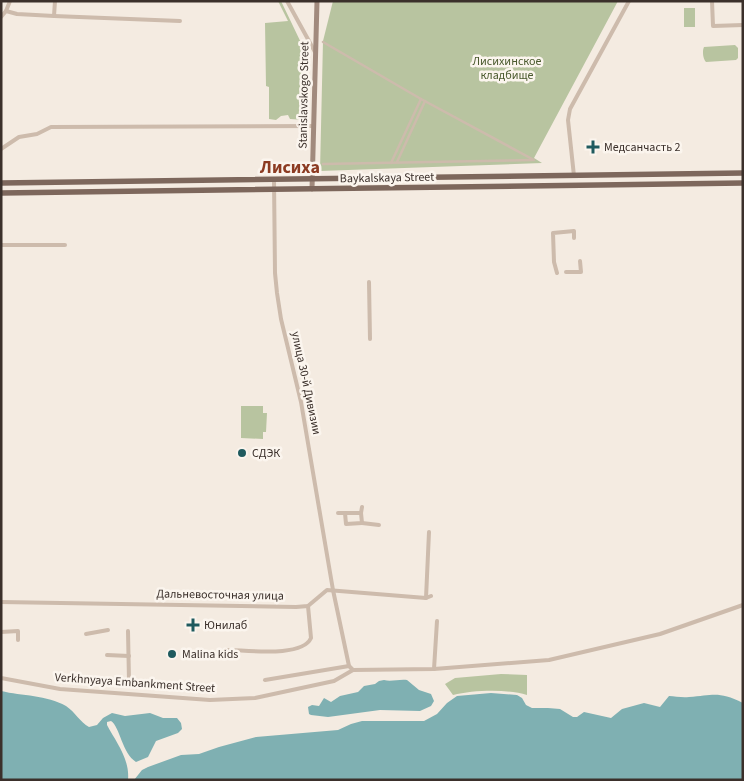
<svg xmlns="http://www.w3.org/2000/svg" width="744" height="781" font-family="'Source Sans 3',sans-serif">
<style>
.green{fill:#b8c4a0}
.water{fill:#7fb0b2}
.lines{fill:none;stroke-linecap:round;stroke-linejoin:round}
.pedestrian{stroke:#cdbbac;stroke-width:2.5}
.minor{stroke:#cdbbac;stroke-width:4}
.secondary{stroke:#a18a7d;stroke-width:5}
.primary{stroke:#7d675c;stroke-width:5.5}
.poi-dot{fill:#1f5a5e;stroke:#fbf5ee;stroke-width:2}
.labels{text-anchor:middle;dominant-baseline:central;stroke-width:5;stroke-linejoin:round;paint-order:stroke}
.park-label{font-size:12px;fill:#4a5a2e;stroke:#fbf5ee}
.street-label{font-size:12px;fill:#3b302b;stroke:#fbf5ee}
.poi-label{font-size:12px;fill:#3b302b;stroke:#fbf5ee;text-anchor:start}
.district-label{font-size:18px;font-weight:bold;fill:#8c3b22;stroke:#fbf5ee}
</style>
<rect width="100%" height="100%" fill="#f4ebe1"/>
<g class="green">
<path d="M278 1H281L304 49 309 82V114L308 118 305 120 290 119 288 115 281 116 276 120 269 119V87L266 86 265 23 288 21Z"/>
<path d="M333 1H618L534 158 542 163 320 171 323 41Z"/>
<rect x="684" y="8" width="11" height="19"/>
<path d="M735 45 738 48V58L736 60 706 62C703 59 702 51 704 47Z"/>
<path d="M241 406H263V413H267L266 432H263V439L241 438Z"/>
<path d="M501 674 527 675V695C507 689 474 690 453 695L445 684 455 678Z"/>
</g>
<g class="water">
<path d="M384 680C391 682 399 679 407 680L419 690 431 694 434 701 431 706 420 711 380 710 328 717 311 715 309 714 308 707 312 705 319 706 324 698 331 702 340 696 358 692 364 686 375 684 379 681Z"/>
<path d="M1 691C22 696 47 695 66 706 75 712 80 722 89 727L97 725 103 718 112 713 125 716 150 713 163 718H177L181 723 182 729 178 733 156 741 148 757 136 762C122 753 120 727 111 721L107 722V725C116 742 130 759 128 780H1Z"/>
<path d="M491 693 517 695 522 698 526 705 532 708H548L560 709 573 717H577L584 712 611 718 622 709 644 703 660 707 669 696C675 696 682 698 689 697 714 695 719 691 743 703V780H134L142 770 148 767 181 755 199 754 219 747 256 737 338 730 351 724 362 721H424L437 714 447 703 457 696Z"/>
</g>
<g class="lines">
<g class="pedestrian">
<path d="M323 42 421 99 534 160"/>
<path d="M397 162 425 101"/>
<path d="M391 163 421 99"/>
<path d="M323 164 533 160"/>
</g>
<g class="minor">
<path d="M287 1 315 52"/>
<path d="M712 1 713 26 743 25"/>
<path d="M6 11 10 1"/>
<path d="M54 16 55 1"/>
<path d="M1 17 6 11 17 14 54 16 180 21"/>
<path d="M1 149 19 137 37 134 51 127 314 126"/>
<path d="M574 176 568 120 570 109 629 1"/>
<path d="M274 179 275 273 277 293 281 319 301 402 333 590 349 666 353 670"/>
<path d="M1 245H65"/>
<path d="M566 272H581L580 261"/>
<path d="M557 273 554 262 553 233 574 231V238"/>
<path d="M369 282 370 339"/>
<path d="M338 513H361L362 507"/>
<path d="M345 513 346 524 362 523 361 513"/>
<path d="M362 523 379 525"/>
<path d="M426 598 429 532"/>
<path d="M1 602 296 607 308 606 327 590 426 598 431 596"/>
<path d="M128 631 129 681"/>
<path d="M1 632 18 631V640"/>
<path d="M86 634 108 630"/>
<path d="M226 650C246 650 302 658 311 638L308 606"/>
<path d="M107 655 129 656"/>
<path d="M434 669 437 621"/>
<path d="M1 678 60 689 210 700 255 698 334 681 353 670 434 669 549 660 660 634 743 605"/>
<path d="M265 680 349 666"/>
</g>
<path class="secondary" d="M312 189 317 1"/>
<g class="primary">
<path d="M1 183 743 173"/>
<path d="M1 193 743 183"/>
</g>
</g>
<g class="poi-dot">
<path d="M590.5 139.5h5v5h5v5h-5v5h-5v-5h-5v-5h5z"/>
<circle cx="242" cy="453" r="5"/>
<path d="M190.5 617.5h5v5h5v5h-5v5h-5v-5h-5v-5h5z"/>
<circle cx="172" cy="654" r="5"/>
</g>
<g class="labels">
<g class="park-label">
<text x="507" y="61">Лисихинское<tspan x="507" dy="14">кладбище</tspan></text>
</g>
<g class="street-label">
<text transform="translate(304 95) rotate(-89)">Stanislavskogo Street</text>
<text transform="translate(387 178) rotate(-1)">Baykalskaya Street</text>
<text transform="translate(306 383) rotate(78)">улица 30-й Дивизии</text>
<text transform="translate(220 595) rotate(1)">Дальневосточная улица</text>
<text transform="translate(135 683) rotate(4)">Verkhnyaya Embankment Street</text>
</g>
<g class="poi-label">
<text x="604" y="147">Медсанчасть 2</text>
<text x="252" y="453">СДЭК</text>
<text x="204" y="625">Юнилаб</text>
<text x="182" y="654">Malina kids</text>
</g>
<g class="district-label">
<text x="290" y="167">Лисиха</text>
</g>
</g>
<rect width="744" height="781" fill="none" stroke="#3b302b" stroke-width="5"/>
</svg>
